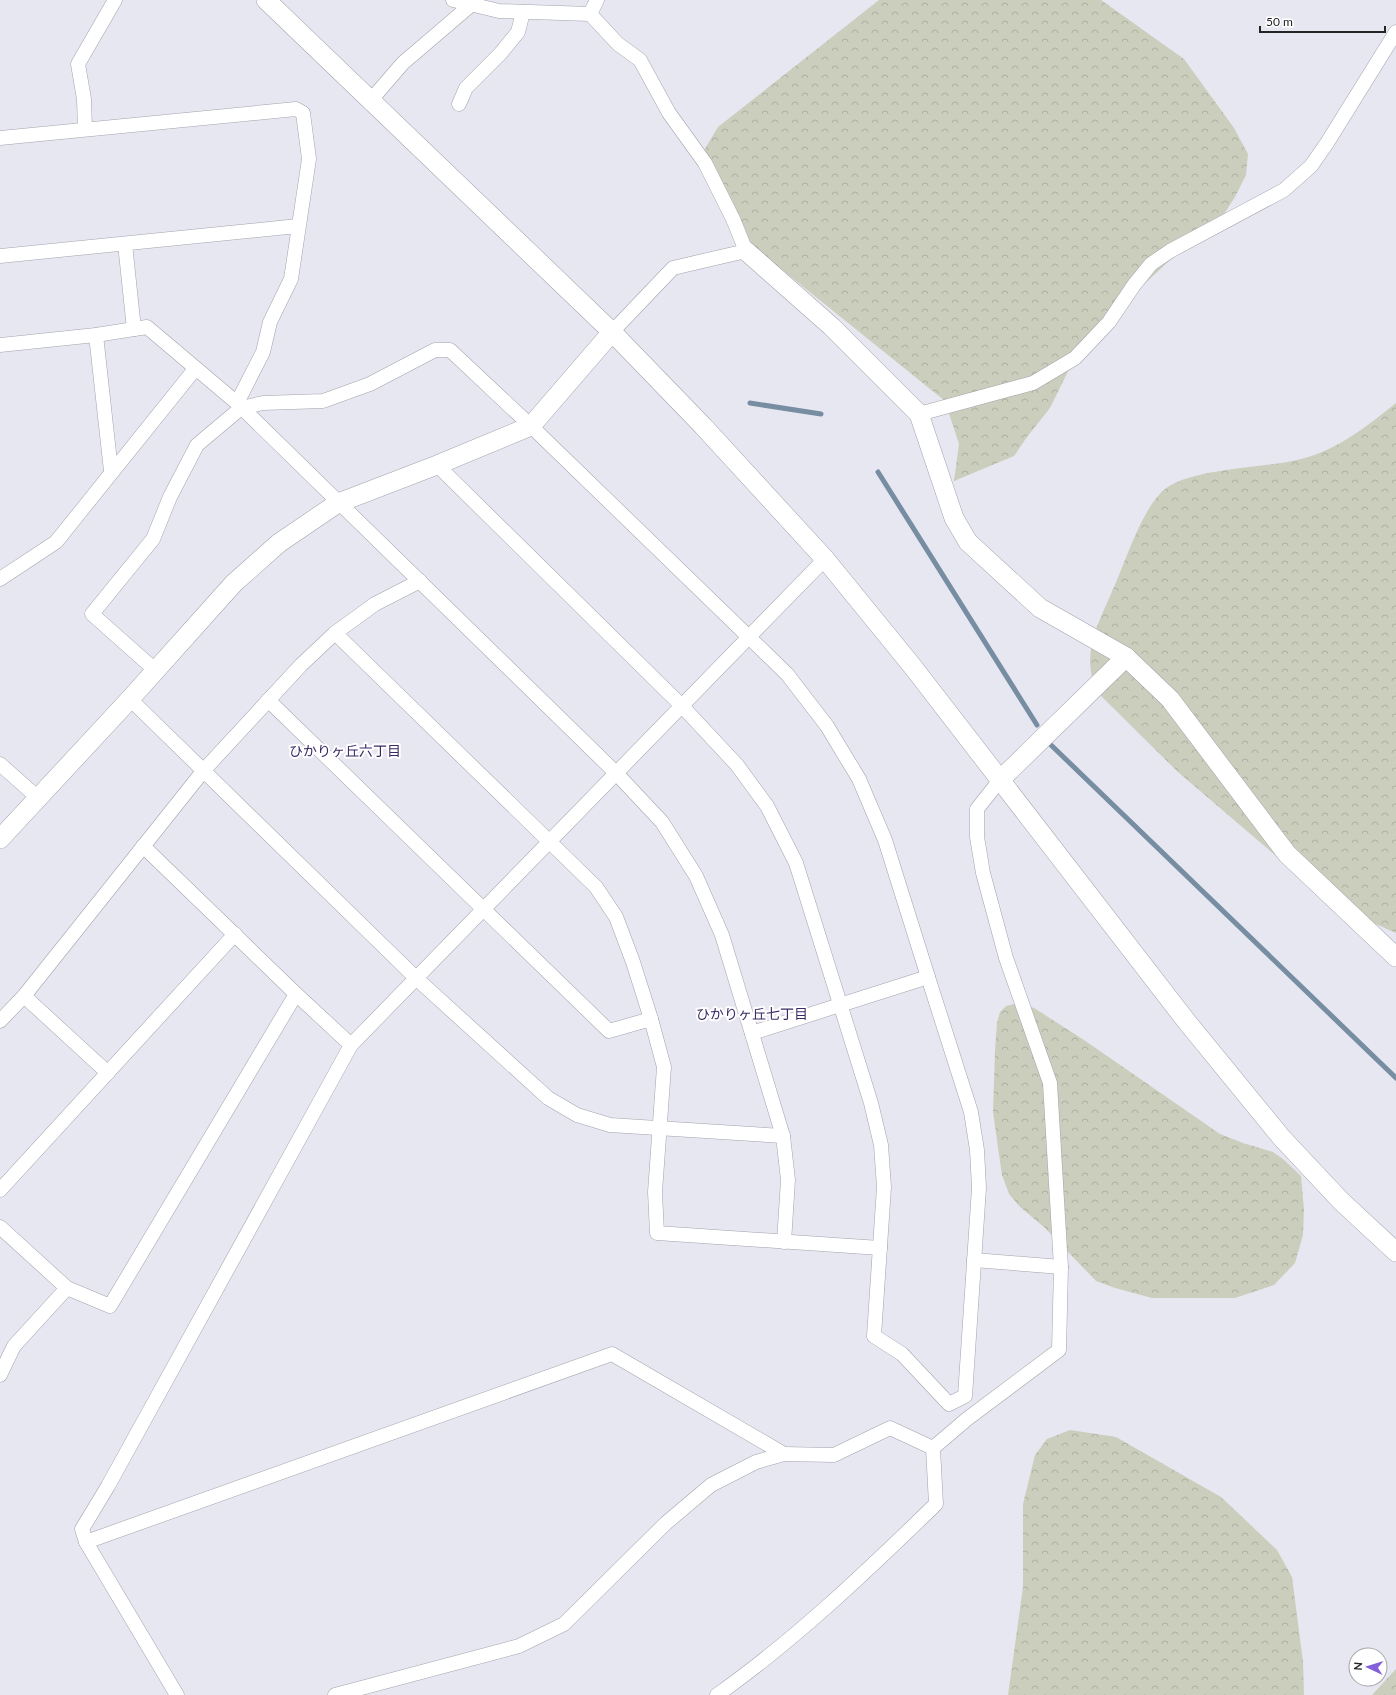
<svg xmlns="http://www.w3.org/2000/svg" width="1396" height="1695" font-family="Lato,'Noto Sans JP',sans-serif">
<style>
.forest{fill:url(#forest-crowns)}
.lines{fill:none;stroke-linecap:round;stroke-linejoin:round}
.stream{stroke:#768da2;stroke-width:5}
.street-casing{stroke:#a2a3ac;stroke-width:15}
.secondary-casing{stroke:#a2a3ac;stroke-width:20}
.street{stroke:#fff;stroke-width:14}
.secondary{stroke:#fff;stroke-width:19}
.labels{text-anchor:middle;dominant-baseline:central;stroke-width:4;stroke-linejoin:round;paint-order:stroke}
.neighbourhood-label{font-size:14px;fill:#3b2a65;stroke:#fff}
</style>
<defs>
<pattern id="forest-crowns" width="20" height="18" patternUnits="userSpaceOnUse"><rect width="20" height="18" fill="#cbcebc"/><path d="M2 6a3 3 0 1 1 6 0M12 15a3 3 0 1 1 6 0" fill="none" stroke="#aeb1a2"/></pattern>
</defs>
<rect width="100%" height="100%" fill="#e6e7f1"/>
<g class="forest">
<path d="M879 0H1101L1184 59 1234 128 1248 154 1246 175 1235 197 1211 234 1171 259 1101 325 1076 355 1050 408 1027 437 1014 456 954 481 959 444 945 401 734 231 703 152 718 127Z"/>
<path d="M1396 403V933L1342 909 1282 861 1178 772 1097 692C1081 655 1096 628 1111 594 1124 566 1142 507 1165 489 1191 468 1263 468 1297 460 1335 452 1366 427 1396 403Z"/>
<path d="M1019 1003 1034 1008 1084 1040 1220 1134 1243 1143 1273 1152 1283 1159 1301 1176 1304 1210 1303 1235 1295 1263 1274 1285 1235 1298H1152L1115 1288 1096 1281 1045 1228 1019 1206 1009 1194 1002 1175 993 1112 995 1050 997 1023 1000 1012 1006 1006Z"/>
<path d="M1070 1430 1116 1437 1221 1497 1277 1550 1292 1577 1303 1662 1304 1695H1008L1023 1587V1504L1035 1455 1047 1439Z"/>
<path d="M1396 1669V1695H1372Z"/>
</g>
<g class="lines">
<g class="stream">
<path d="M750 403 821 414"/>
<path d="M878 472 1037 725"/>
<path d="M1051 745 1396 1078"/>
</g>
<g class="street-casing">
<g id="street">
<path d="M453 0 499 11 590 14 618 44 640 60 669 113 705 163 733 219 746 251 673 268 612 332"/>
<path d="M590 14 597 0"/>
<path d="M371 100 403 63 472 4"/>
<path d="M459 104 466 88 500 54 518 32 523 12"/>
<path d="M85 129 84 99 78 64 115 0"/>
<path d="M0 138 296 109 303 113 309 159 291 279 270 322 263 352 237 403"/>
<path d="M125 244 134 329"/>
<path d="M0 256 298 226"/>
<path d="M96 335 111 471"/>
<path d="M0 345 96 335 147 327 237 403 616 773 662 822 696 876 722 935 783 1136 788 1180 784 1242"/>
<path d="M919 414 1033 383 1075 358 1109 322 1134 285 1151 264 1170 251 1284 190 1311 166 1327 143 1396 32"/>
<path d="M0 579 56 542 195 369"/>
<path d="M335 633 596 887 616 917 633 962 651 1019 664 1067 655 1192 657 1233 880 1248"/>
<path d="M155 670 92 614 153 539 170 497 197 445 241 408 263 403 323 401 370 384 435 350H450L531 426 787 674 827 726 859 779 885 840 928 977 971 1112 977 1150 979 1188 965 1396 949 1404 902 1354 874 1336 884 1187 881 1145 871 1103 796 863 767 806 737 765 682 706 437 465"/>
<path d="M130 699 417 979 548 1098 577 1115 610 1125 783 1136"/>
<path d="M268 700 609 1031 651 1019"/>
<path d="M0 764 37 797"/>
<path d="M143 846 296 994 351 1045"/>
<path d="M24 996 108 1073"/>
<path d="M0 1021 24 996 204 770 301 665 335 633 375 604 420 581"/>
<path d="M752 1033 928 977"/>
<path d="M0 1190 235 934"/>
<path d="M0 1227 67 1288 110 1306 296 994"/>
<path d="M974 1260 1061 1267"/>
<path d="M0 1375 14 1346 67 1288"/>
<path d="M933 1448 967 1419 1059 1350 1061 1267 1050 1083 1006 958 983 873 977 837V809L1000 780"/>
<path d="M86 1542 612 1354 784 1454"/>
<path d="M177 1695 86 1542 82 1529 108 1486 351 1045 825 559"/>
<path d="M335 1695 519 1646 564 1624 666 1523 711 1485 756 1462 784 1454 834 1455 890 1428 933 1448"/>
<path d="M717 1695C796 1639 866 1572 936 1504L933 1448"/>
</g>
</g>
<g class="secondary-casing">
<g id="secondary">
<path d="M266 0 612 332 703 426 825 559 913 667 1187 1022 1281 1137 1341 1201 1396 1252"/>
<path d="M746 251 832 327 919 414 954 518 968 542 1040 608 1126 657 1170 699 1287 854 1396 957"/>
<path d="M1000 780 1126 657"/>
<path d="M0 839 130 699 234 583 279 543 338 503 437 465 531 426 612 332"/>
</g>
</g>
<use href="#street" class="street"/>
<use href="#secondary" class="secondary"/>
</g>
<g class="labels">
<g class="neighbourhood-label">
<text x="345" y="750">ひかりヶ丘六丁目</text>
<text x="752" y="1013">ひかりヶ丘七丁目</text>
</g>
</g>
<g transform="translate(1368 1667) rotate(274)"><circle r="19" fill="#ffffff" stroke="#a7a7a9"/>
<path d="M0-3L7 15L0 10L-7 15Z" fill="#835fd9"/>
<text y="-6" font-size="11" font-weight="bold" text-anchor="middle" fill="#242427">N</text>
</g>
<path d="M1260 26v6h125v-6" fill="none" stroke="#242427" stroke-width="2"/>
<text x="1266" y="26" font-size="12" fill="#242427" stroke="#ffffff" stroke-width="3" paint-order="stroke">50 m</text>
</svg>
